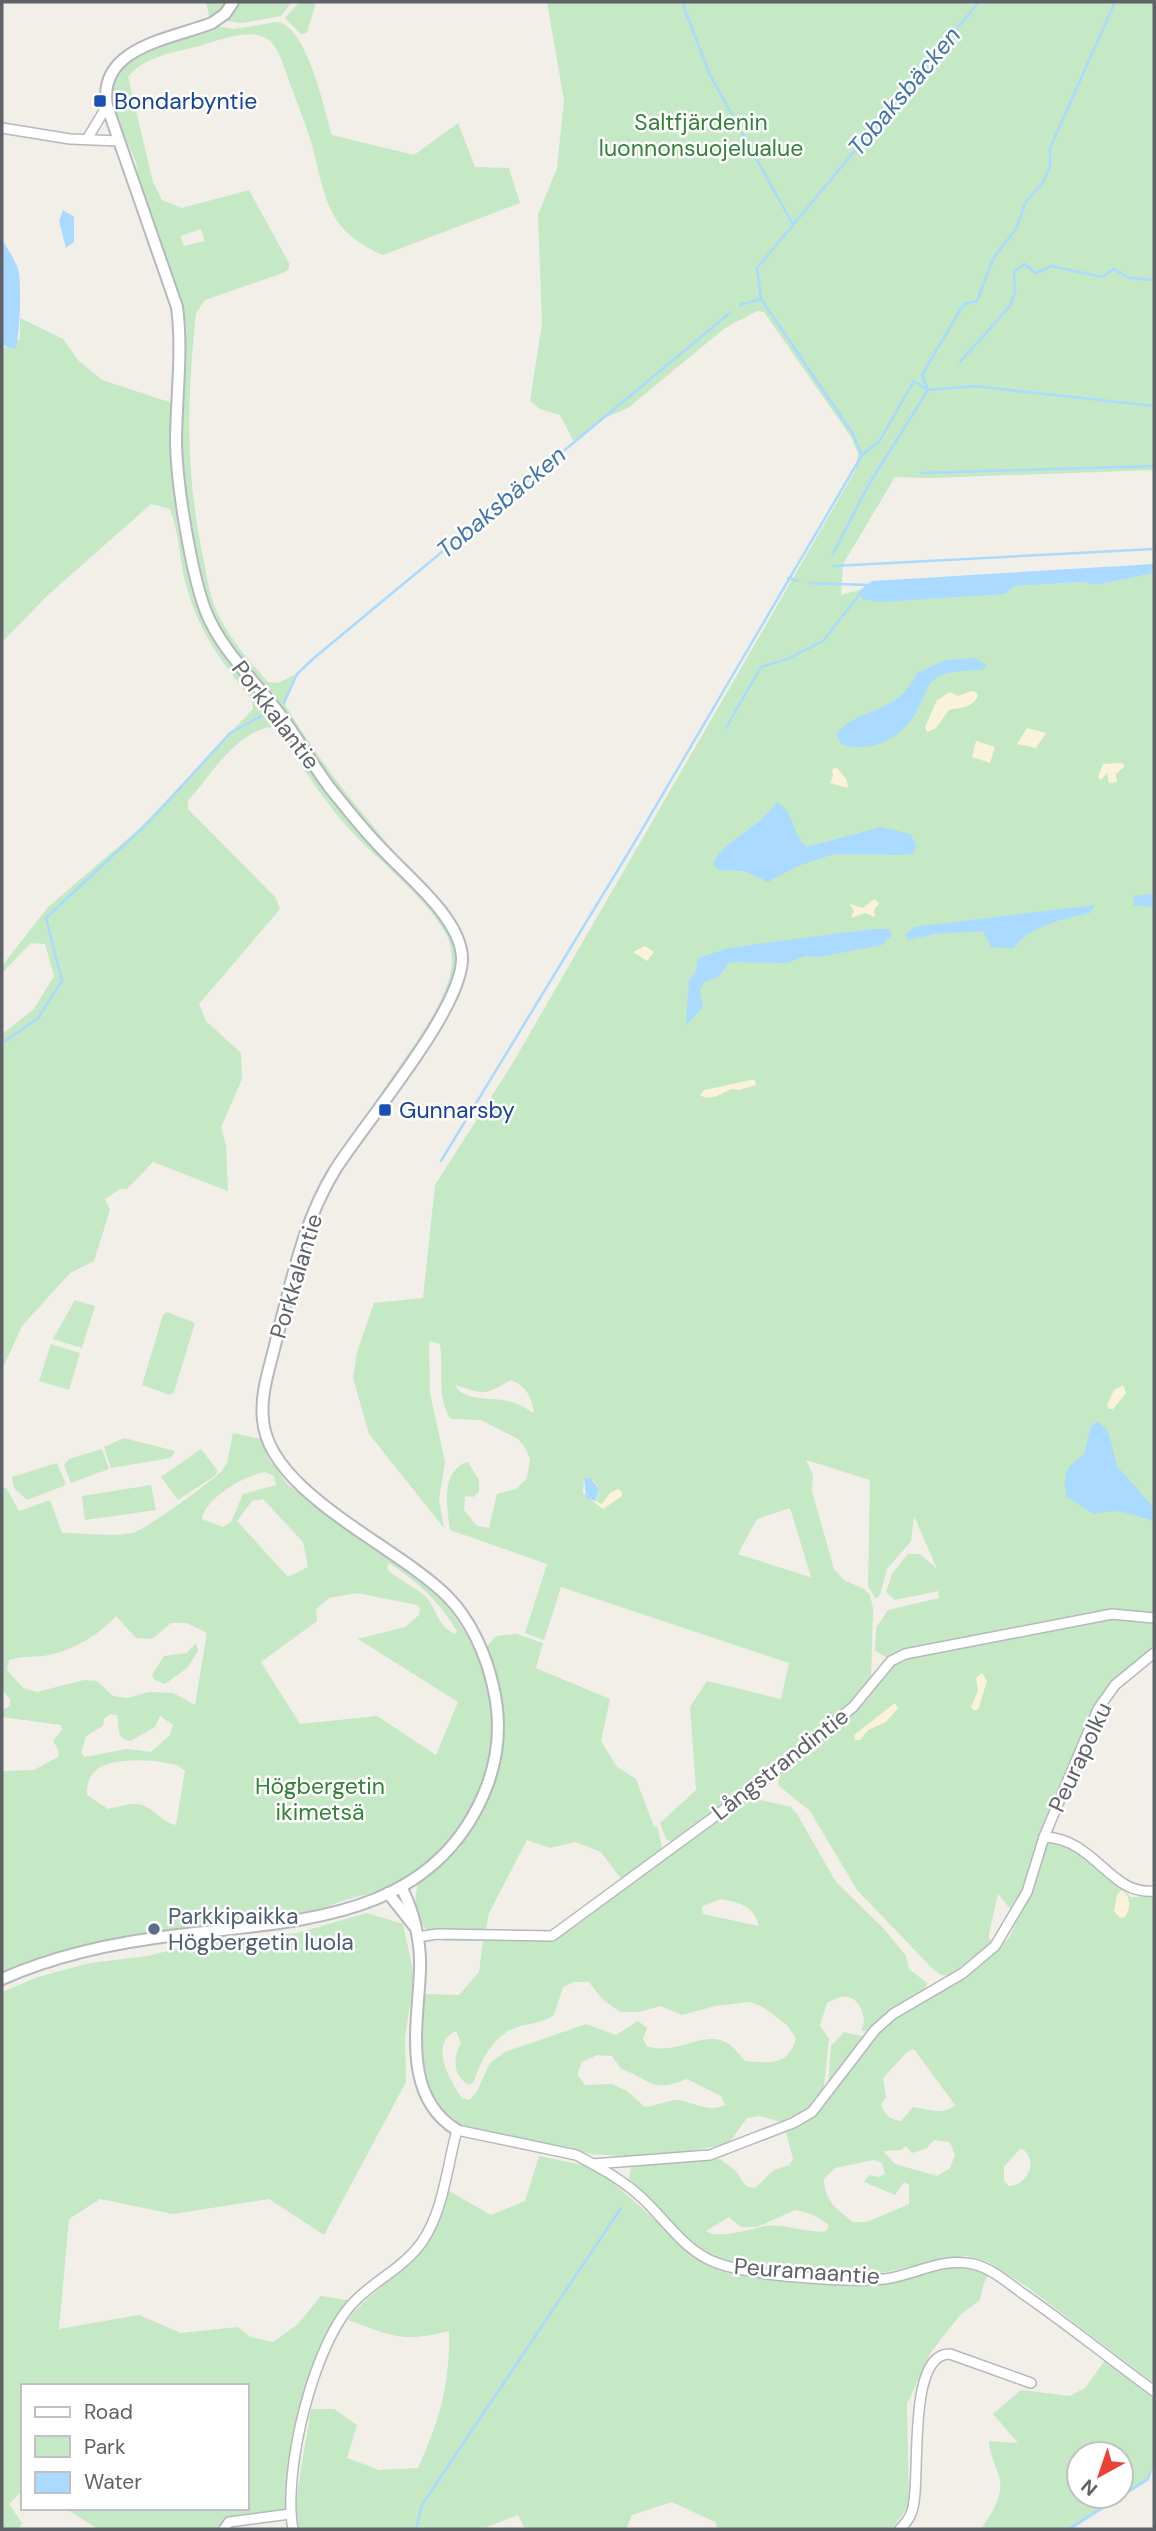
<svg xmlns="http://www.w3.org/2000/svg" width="1156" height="2531" font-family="'DM Sans',sans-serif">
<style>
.green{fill:#c5e8c5;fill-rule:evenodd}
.sand{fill:#fbf3d9}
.water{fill:#aadaff}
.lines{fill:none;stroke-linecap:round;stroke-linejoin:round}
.stream{stroke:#aadaff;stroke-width:2.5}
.minor-casing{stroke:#b5b8bc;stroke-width:12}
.tertiary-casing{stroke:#b5b8bc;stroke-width:14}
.minor{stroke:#fff;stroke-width:9}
.tertiary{stroke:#fff;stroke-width:10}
.transit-dot{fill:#1a4fb4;stroke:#fff;stroke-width:2.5}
.service-dot{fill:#5c6f8a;stroke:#fff;stroke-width:2.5}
.labels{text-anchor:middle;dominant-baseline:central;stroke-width:5;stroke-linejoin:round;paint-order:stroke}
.transit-label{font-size:23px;fill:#164399;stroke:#fff;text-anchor:start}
.park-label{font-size:23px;fill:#348238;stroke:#fff}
.street-label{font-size:23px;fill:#5f6368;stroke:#fff}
.service-label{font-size:23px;fill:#4e5e75;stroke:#fff;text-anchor:start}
.water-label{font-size:24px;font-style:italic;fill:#4174aa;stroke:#fff}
</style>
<rect width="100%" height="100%" fill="#f1efe8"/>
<g class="green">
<path d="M206 2H230L210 20Z"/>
<path d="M238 2H292L281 16 243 23 226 21V18Z"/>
<path d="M299 2H316L307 33 301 34 285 18Z"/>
<path d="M547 2H1154V470L930 478 895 477 843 564 841 595 860 590 862 599 1005 594 1014 586 1083 582 1096 585 1154 573V1651L1121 1674 1108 1689 1045 1821 1029 1881 1013 1912 998 1894 989 1933V1939L996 1943 953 1976 941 1975 931 1967 857 1890 810 1811 778 1785 780 1770 862 1705 888 1658 875 1651 876 1628 888 1610 939 1598 938 1591 895 1600 886 1592 892 1574 908 1554H920L937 1569 914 1516 911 1541 887 1569 880 1595 876 1599 868 1586 870 1480 806 1460 813 1475 812 1491 834 1569 844 1580 864 1589 870 1595 873 1608 871 1681 852 1703 759 1782 673 1843 666 1839 660 1823 696 1790 690 1707 707 1681 781 1699 789 1663 561 1587 544 1640 525 1633 547 1564 450 1530C447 1508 440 1470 468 1462L479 1480V1492L473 1497 465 1496 464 1510 477 1526 489 1528 497 1494 516 1489 527 1478 530 1459 526 1449 518 1439 481 1420 451 1419C436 1399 444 1369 440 1344L429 1341 430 1393 445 1462 439 1499 444 1528 369 1434 353 1378 357 1352 374 1303 423 1298 435 1185 511 1066 856 469 858 453 851 437 764 312 757 311 725 328 628 408 602 419 574 442 560 415 540 409 530 401 542 324 538 215 557 168 564 100ZM511 1380C526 1386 532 1397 534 1413 525 1408 518 1403 508 1401 492 1397 463 1402 455 1385 485 1393 480 1398 511 1380ZM584 1477 594 1481 599 1489 597 1502 602 1504 609 1498 603 1509 583 1493ZM790 1508 811 1577H810L738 1554 757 1519Z"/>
<path d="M277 22C307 26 324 108 332 135L414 155 458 123 475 167 509 168 520 203 383 255C326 230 326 198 312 145 305 121 295 98 287 75 283 63 277 44 266 38 249 28 217 41 199 46 172 53 145 56 128 77L153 182 162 200 182 208 249 190 289 263V269L283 273 205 300 196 313C187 400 185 470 203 557 207 575 209 596 218 614 230 639 250 662 268 682L278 683 297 674 284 703C329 779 388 845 447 911L366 825 222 633 204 591 189 513 182 457 183 311 140 189 136 162 113 110 110 87 114 76 133 57 152 49 216 26 234 29ZM201 229 205 241 184 246 180 236Z"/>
<path d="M20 318 63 339 78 360 102 380 172 403 195 590 202 616 219 647 283 726 343 813 444 924C452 936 458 949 457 964 455 1000 399 1071 377 1103L376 1101C399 1064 441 1015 451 972 453 961 452 947 447 936 427 898 380 862 350 830 323 800 301 765 279 731L272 727C235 732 211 775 188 801V809L276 898 280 909 199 1004 206 1021 241 1053 242 1079 221 1127 226 1145 228 1191 153 1162 127 1189H120L105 1199 110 1210 94 1261 70 1273 22 1326 2 1370V1034L34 1009 54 976 45 944 31 943 2 973V966L48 907 138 830 253 709 252 700C224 665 199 633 187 588 179 562 180 534 170 509L151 504 48 595 2 642V345L5 348 20 339Z"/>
<path d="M75 1300 95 1306 82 1348 53 1339Z"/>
<path d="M167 1312 195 1323 174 1392 170 1395 142 1385 163 1315Z"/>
<path d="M51 1344 80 1353 69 1390 39 1381Z"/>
<path d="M233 1433 261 1439 269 1459 288 1485 429 1586C473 1632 500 1689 490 1753 481 1814 435 1869 378 1891 366 1895 354 1897 342 1901 328 1906 313 1915 298 1919 275 1925 248 1924 224 1926 151 1934 69 1940 2 1972V1771L34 1770 58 1757 59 1751 53 1741 62 1730 61 1725 2 1717V1710L10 1706V1699L2 1690V1489L6 1487 19 1511 50 1500 62 1533C84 1533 110 1537 132 1533 144 1531 209 1483 221 1472L227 1463ZM265 1472 274 1476 276 1485 243 1494 231 1522 223 1527 202 1519C205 1498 245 1475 265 1472ZM263 1499 303 1542 308 1567 288 1577 237 1521 252 1501ZM389 1563C417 1581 440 1602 457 1631L455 1634C438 1628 436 1606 424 1595 412 1585 399 1581 387 1569ZM357 1593 417 1605 420 1609 419 1615 405 1627 358 1639 458 1702 436 1755 377 1716 300 1724 261 1662 317 1621 316 1609 329 1598ZM116 1616 136 1638 152 1639 171 1623H187L207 1633 195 1705 173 1693 149 1692 128 1698 113 1696 97 1681 84 1680 37 1692 23 1688 7 1670 9 1660C21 1656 30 1657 43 1656 68 1653 100 1635 116 1616ZM110 1714 117 1715C120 1727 115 1738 130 1741L155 1727 160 1716 173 1725 170 1735 151 1752 127 1749 85 1757 81 1753 86 1736 103 1726 104 1719ZM155 1761 177 1765 185 1771 176 1825C161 1822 155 1809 142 1805 132 1802 119 1807 108 1809L87 1795C85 1757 127 1760 155 1761Z"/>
<path d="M124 1438 175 1451 171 1458 111 1468 104 1447Z"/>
<path d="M102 1449 109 1469 71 1483 64 1465 69 1459Z"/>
<path d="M201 1449 217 1470 216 1475 178 1500 161 1477Z"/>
<path d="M57 1463 66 1485 27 1500 14 1488 12 1477Z"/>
<path d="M151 1485 156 1510 85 1520 82 1496Z"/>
<path d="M516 1634 543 1643 536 1668 610 1699 601 1741 617 1767 636 1779 654 1827 657 1826 662 1847 657 1855 622 1880 601 1852 591 1848 575 1842 550 1848 527 1840 489 1913 485 1933 429 1932C416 1922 412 1897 419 1883L459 1849 488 1799 498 1771 503 1715 487 1646 496 1636Z"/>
<path d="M196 1643 198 1651 187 1668 165 1684 155 1680 152 1675 164 1656 187 1653Z"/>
<path d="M748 1797 791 1807 797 1814 836 1882 884 1929 906 1956 909 1969 927 1983 923 1993 870 2033 861 2030C868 2020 861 2001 849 1997 841 1995 833 2000 827 2003L820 2025 829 2039 823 2095 809 2110 785 2123 760 2116 747 2118 728 2144 675 2154 632 2157 592 2154 462 2126 437 2105 422 2070 420 2032 425 1994 459 1995 479 1972 483 1941H444L445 1937 549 1941ZM721 1899C741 1903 754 1906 759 1926L703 1914 702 1906ZM574 1982H589L603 2000 620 2012H639L661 2006 682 2015 715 2006 750 2002 763 2007 787 2025 796 2038C789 2066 770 2063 745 2061 740 2056 735 2048 729 2044 704 2028 677 2057 647 2046L643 2039 647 2028 638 2021 616 2035 586 2024 505 2052 490 2063 476 2093 469 2100 462 2098C450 2081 428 2043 456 2031L461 2043C453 2058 452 2075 469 2085L474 2082C479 2063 493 2038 512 2029 527 2023 541 2024 554 2015L563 1987ZM597 2055 612 2056 621 2069C652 2079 649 2094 687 2079L721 2096 725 2105C710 2113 694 2103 680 2100 671 2099 655 2106 645 2107L627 2091 612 2084 585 2085 577 2074 582 2062Z"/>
<path d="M1058 1841 1084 1853 1131 1897H1154V2383L1026 2286 988 2262 966 2256 938 2260 869 2276 750 2267 720 2261 701 2251 629 2179 631 2167 641 2164 720 2159 736 2171 746 2186 755 2188 774 2170 789 2165 793 2159 786 2132 817 2114 873 2038 895 2019 974 1971 1009 1938 1034 1886 1045 1843ZM914 2049 955 2105C943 2116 928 2109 913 2107L901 2121C889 2119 886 2116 881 2105L886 2097 883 2078 907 2052ZM934 2140 950 2142 955 2155 950 2168 937 2176 895 2164 883 2151 901 2150 906 2146 912 2153 927 2148ZM1021 2148C1040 2160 1028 2185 1009 2186L1004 2181V2167ZM874 2160 882 2163 885 2174 878 2177 869 2175 864 2182 895 2195 904 2182 909 2185V2204L867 2222H853C837 2209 824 2201 824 2179L835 2168ZM795 2210C808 2212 819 2217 829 2225L826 2231C807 2234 786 2223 765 2226 751 2229 716 2240 706 2231L729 2217 741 2227H757Z"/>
<path d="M367 1913 403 1924 414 1975 405 2038 406 2082 324 2235 269 2199 173 2214 100 2199 69 2219 59 2329 139 2315 181 2333 238 2327 250 2337 273 2342 298 2324 321 2296 353 2301C300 2368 300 2431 287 2512L228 2519 220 2529H98L65 2508H247V2386H23V2490L9 2504 22 2523 19 2529H2V1992L38 1977 90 1963 147 1956 197 1944 297 1933Z"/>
<path d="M844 2032 865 2037 828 2086 831 2046Z"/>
<path d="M539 2156 583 2165 606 2176 695 2256 743 2275 869 2284 894 2282 958 2266 990 2274 984 2282 980 2300 960 2315 931 2352 907 2404 909 2505 892 2529H718L715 2522 672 2502 632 2515 626 2529H525L518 2515 482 2529H297V2494L311 2409H334L357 2425 347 2458 379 2470 418 2468C440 2420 450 2384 449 2331 401 2343 393 2336 348 2320 364 2298 385 2286 404 2267 426 2245 439 2220 449 2191L491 2215 525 2201Z"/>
<path d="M1106 2359 1154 2394V2464L1148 2478 1121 2495V2454H1079V2496H1119L1066 2529H981C992 2513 1006 2493 998 2473 994 2461 990 2455 989 2441L1018 2443 993 2414 1021 2390 1070 2396 1085 2388Z"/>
</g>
<g class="sand">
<path d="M971 691 976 692 978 696C971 709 961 707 949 710L936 728 927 732 925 727 937 700 950 692 958 696Z"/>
<path d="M1027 728 1046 733 1036 748 1017 744Z"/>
<path d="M976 741 995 747 990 763 972 757Z"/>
<path d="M1122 763 1125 766 1116 774 1117 782 1109 783 1107 773 1101 780 1098 777 1103 764Z"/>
<path d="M836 767 847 780 848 788 830 783 833 776 832 770Z"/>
<path d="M874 899 879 903 874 910 875 917 865 913 851 918 854 911 850 904 863 908Z"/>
<path d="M645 946 654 952 647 961 633 952Z"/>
<path d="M751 1080H755L756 1085 739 1090 732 1089C722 1093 710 1102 700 1095L704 1090Z"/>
<path d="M1123 1385 1126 1393 1113 1409H1109L1107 1405 1114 1390Z"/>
<path d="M618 1489 622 1492V1496L603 1509 593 1501 602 1504 610 1493Z"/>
<path d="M982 1673 987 1681 978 1710H973L971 1707 978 1691 976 1678Z"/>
<path d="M895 1703 898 1708 886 1722 868 1730 860 1740H855L854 1735Z"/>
<path d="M1122 1890C1131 1897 1131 1908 1125 1917L1120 1918 1114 1911 1117 1895Z"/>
</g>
<g class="water">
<path d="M63 210 74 217V242L66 248 59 221Z"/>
<path d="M2 239C7 249 15 259 18 269 22 280 20 339 15 349L2 345Z"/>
<path d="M1154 564V573L1096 585 1083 582 1014 586 1005 594 879 602 862 599 860 590 872 581Z"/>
<path d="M975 658 986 665 982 670C970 671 949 670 939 676 926 683 923 701 916 713 899 740 873 752 842 745L836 734C859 706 897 716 917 673L946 660Z"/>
<path d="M777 802C795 813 792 835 807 847L881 827 910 834 916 845 913 854 902 855 834 854 798 866 768 882 745 871 718 870 713 862C727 838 758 829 777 802Z"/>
<path d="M1154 894V907L1133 905 1134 896Z"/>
<path d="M1095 905 1090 913C1061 919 1033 925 1013 948L991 947 983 931 935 934 908 940 906 934 914 927Z"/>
<path d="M872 929H889L892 935 882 945 820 957 805 956 787 963 730 962 718 977 704 982 700 990 703 1007 686 1025 689 980 696 971 698 958 729 948Z"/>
<path d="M1098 1421 1108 1431 1117 1466 1154 1508V1521C1129 1515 1122 1507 1094 1514L1067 1497C1062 1476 1066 1466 1084 1455L1091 1426Z"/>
<path d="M584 1477 591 1479 599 1489 596 1501 586 1498Z"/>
<path d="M1154 2464 1149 2480 1072 2529H1066L1147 2478Z"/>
</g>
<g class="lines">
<g class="stream">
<path d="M682 2 710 75 792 223"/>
<path d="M740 305 761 299 757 268 979 2"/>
<path d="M960 362 1010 306 1015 293 1014 271 1025 264 1035 273 1052 266 1102 277 1114 269 1129 278 1154 280"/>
<path d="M862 455 879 442 914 381 928 390 974 386 1154 406"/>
<path d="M922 473 1154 466"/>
<path d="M833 554 869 484 928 390 922 375 960 310 965 304 977 301 994 257 1016 229 1026 201 1042 184 1050 167V148L1115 2"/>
<path d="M834 566 1154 549"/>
<path d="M788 578 798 581"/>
<path d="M809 583 868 585"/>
<path d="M284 703 297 674 314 658 731 312"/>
<path d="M726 728 761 667 787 659 823 641 862 591"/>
<path d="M2 1043 38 1018 62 981 46 918 151 820 230 733 267 713"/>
<path d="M441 1161 630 850 862 455 853 434 761 299"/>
<path d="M416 2529 422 2505 621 2208"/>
</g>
<g class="minor-casing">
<g id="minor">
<path d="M2 128 70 139 119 141"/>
<path d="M87 139 107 106"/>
<path d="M1044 1837 1098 1709 1115 1685 1154 1653"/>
<path d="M418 1937 437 1934 552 1936 759 1784 853 1707 891 1661 905 1654 1112 1614 1154 1618"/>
<path d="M593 2164 710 2155 793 2123 812 2112 875 2030 893 2014 963 1973 995 1946 1027 1892 1044 1837C1095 1838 1110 1896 1154 1891"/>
<path d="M224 2529 229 2522 290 2514"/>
<path d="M293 2529C282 2473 314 2337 358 2298 379 2278 404 2267 422 2242 444 2210 447 2166 457 2130L576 2155C599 2167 623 2180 642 2198 666 2220 685 2252 717 2263 752 2276 848 2283 885 2279 916 2275 940 2257 973 2264 991 2268 1007 2282 1022 2293 1067 2324 1110 2359 1154 2391"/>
<path d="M900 2529C905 2524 910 2518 912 2511 922 2485 905 2353 950 2354L1031 2383"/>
</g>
</g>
<g class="tertiary-casing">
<g id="tertiary">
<path d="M401 1887C414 1911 421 1942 420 1970 418 2024 401 2096 457 2130"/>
<path d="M388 1893 414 1926"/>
<path d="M2 1979C58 1954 117 1942 178 1935 298 1920 435 1921 487 1786 499 1754 501 1719 493 1686 486 1654 470 1619 447 1596 396 1545 269 1493 263 1420 260 1393 270 1367 276 1341 291 1283 303 1222 335 1170 365 1122 464 1008 462 957 460 918 407 876 382 849 363 830 347 809 330 788 312 764 297 737 279 713 254 680 222 651 206 612 191 573 177 486 176 444 176 398 183 353 177 307L107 106C97 47 171 39 212 23L225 14 233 2"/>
</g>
</g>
<use href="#minor" class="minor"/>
<use href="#tertiary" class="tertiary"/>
</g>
<g class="transit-dot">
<rect x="93" y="94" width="14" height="14" rx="3.5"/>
<rect x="378" y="1103" width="14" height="14" rx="3.5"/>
</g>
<circle class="service-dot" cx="154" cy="1929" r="7"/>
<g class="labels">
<g class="transit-label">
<text x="114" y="101">Bondarbyntie</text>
<text x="399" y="1110">Gunnarsby</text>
</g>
<g class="park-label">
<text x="701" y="122">Saltfjärdenin<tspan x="701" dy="26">luonnonsuojelualue</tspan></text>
<text x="320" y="1786">Högbergetin<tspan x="320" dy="26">ikimetsä</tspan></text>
</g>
<g class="street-label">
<text transform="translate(276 715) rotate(53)">Porkkalantie</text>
<text transform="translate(296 1276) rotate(-73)">Porkkalantie</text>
<text transform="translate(1080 1757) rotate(-65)">Peurapolku</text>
<text transform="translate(780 1764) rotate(-38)">Långstrandintie</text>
<text transform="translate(807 2271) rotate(4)">Peuramaantie</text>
</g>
<g class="service-label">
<text x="168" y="1916">Parkkipaikka<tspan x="168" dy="26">Högbergetin luola</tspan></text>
</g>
<g class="water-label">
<text transform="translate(904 91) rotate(-50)">Tobaksbäcken</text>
<text transform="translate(501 502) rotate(-40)">Tobaksbäcken</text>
</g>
</g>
<rect width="1156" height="2531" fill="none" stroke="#5f6368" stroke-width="7"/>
<rect x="21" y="2384" width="228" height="126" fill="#ffffff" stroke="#bfc1c3" stroke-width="2"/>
<rect x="35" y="2407" width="35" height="10" fill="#ffffff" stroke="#bfc1c3" stroke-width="2"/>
<text x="84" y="2419" font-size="21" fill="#5f6368">Road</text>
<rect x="35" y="2436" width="35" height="21" fill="#c5e8c5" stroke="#bfc1c3" stroke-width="2"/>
<text x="84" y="2454" font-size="21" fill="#5f6368">Park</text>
<rect x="35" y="2472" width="35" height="21" fill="#aadaff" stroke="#bfc1c3" stroke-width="2"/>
<text x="84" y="2489" font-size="21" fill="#5f6368">Water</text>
<g transform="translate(1100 2475) rotate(220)"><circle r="33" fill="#ffffff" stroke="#bfc1c3" stroke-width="2"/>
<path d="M0-5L12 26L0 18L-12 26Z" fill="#ea4335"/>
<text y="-10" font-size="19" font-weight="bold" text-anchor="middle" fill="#5f6368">N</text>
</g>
</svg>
